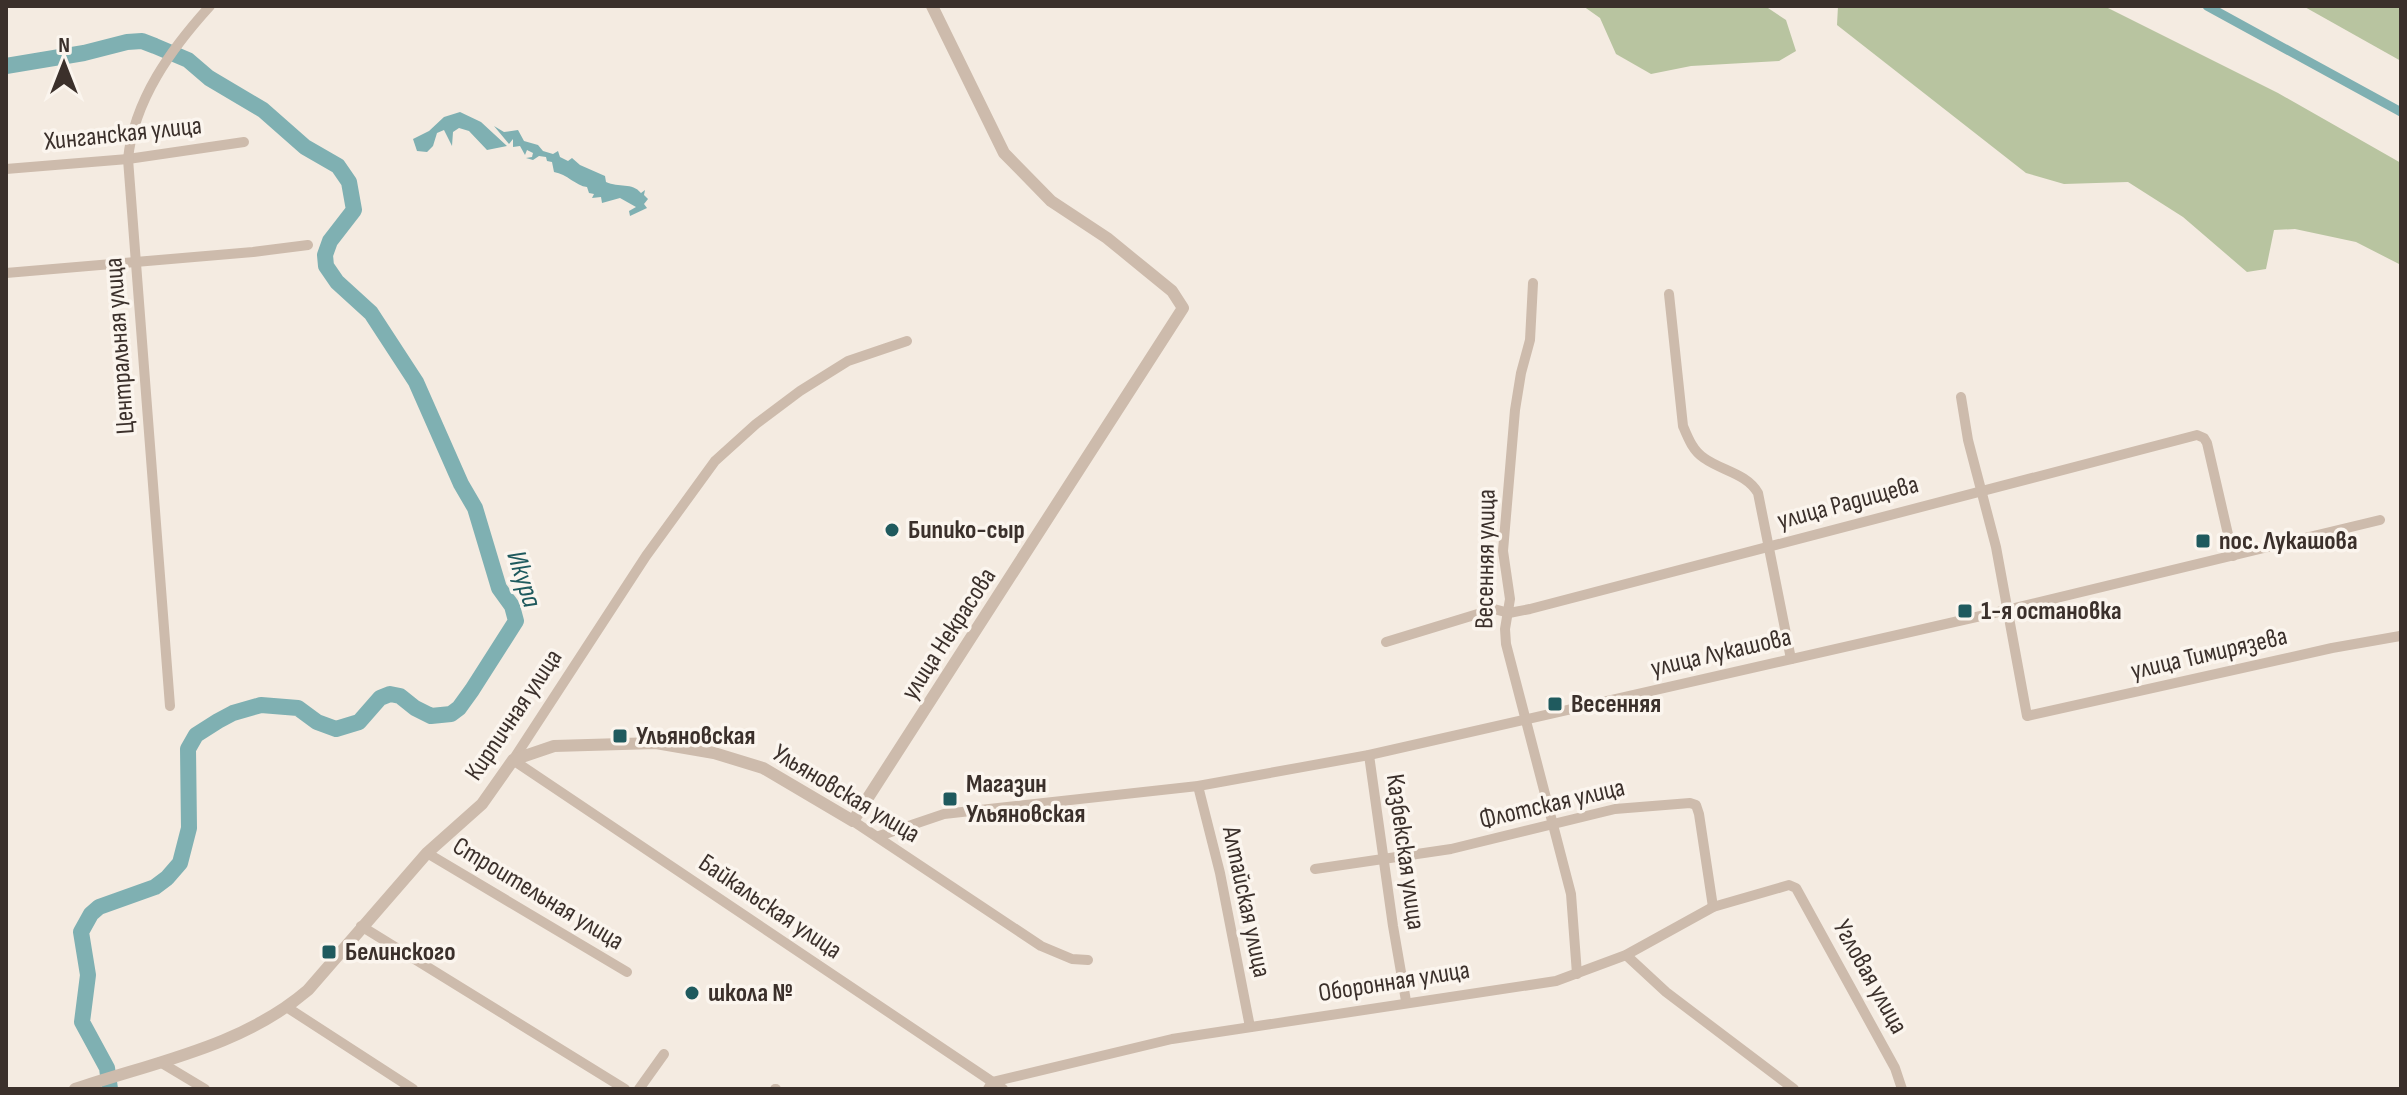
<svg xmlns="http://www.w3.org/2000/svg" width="2407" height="1095" font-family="'Sofia Sans Condensed',sans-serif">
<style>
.green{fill:#b8c4a0}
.water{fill:#7fb0b2}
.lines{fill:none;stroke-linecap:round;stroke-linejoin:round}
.canal{stroke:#7fb0b2;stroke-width:9}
.river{stroke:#7fb0b2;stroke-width:16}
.minor{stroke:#cdbbac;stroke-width:10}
.tertiary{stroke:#cdbbac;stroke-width:12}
.poi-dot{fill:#1f5a5e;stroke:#fbf5ee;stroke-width:3}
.labels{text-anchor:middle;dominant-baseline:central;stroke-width:7;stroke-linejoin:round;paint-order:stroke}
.street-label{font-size:26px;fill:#3b302b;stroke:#fbf5ee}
.poi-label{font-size:26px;font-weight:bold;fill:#3b302b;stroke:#fbf5ee;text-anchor:start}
.water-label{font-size:28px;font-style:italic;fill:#1f5a5e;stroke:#fbf5ee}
</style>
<rect width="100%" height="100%" fill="#f4ebe1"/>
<g class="green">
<path d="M1583 6H1765L1786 20 1796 51 1779 61 1691 66 1651 74 1616 54 1600 18Z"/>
<path d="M1838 6H2104L2278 93 2401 163V265L2356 242 2295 229 2274 230 2266 269 2247 272 2183 217 2128 182 2064 184 2026 173 1837 25Z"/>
<path d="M2303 6H2401V61Z"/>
</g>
<g class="water">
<path d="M460 112 481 122 507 146 487 150 469 131 459 128 453 132 452 146 444 130 437 133 433 146 427 152 417 151 413 139 429 131 444 117Z"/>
<path d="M494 126 504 132 518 130 524 141 538 145 543 151 553 154 558 151 560 157 568 161 572 158 580 165 605 176 606 182C619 188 632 182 641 193L645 190 644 195 648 199 644 204 647 208 630 216 629 211 636 207 620 198 602 203 601 197 592 198 594 194 589 193 587 187C576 186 567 174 554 172L552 162 547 161 546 157 539 156 533 160 526 158 532 157 533 153 527 150 525 155 520 146 513 147V139L509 144Z"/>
</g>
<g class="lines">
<path class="canal" d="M2207 6 2401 112"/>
<path class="river" d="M6 66 84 53 127 42 142 41 155 46 188 60 209 78 263 110 305 147 338 166 349 182 354 210 330 241 325 255 326 266 337 282 371 313 416 382 461 484 475 508 499 588 512 606 516 621 472 690 459 708 451 714 431 716 415 708 400 696 390 694 380 698 359 722 336 729 317 722 298 708 261 705 233 713 218 721 196 735 188 749 189 828 180 863 167 878 155 887 99 907 91 914 81 932 88 975 82 1022 107 1068 110 1089"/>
<g class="minor">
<path d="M6 169 128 159 244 142"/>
<path d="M6 273 253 252 308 245"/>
<path d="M1533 283 1530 340 1521 373 1515 410 1503 551 1510 599 1505 629 1506 644 1571 894 1577 974"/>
<path d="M1669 294 1683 426C1688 438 1693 451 1704 458 1722 471 1746 473 1758 493L1791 659"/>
<path d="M907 341 848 361 800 391 756 424 715 461 646 556 513 760 1003 1089"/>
<path d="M1961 397 1968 440 1996 547 2027 716 2332 648 2400 636"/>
<path d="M1386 642 1494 609 1509 613 1530 609 2197 435 2204 438 2207 443 2233 556"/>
<path d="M170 706 128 159C134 100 171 49 210 6"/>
<path d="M1369 755 1393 926 1406 1001"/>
<path d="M1198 786 1220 873 1250 1027"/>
<path d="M853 821 1041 946 1072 959 1088 960"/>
<path d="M879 836 944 814 1198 786 1369 755 2007 610 2380 520"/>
<path d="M427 853 627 972"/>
<path d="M1315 869 1451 849 1615 809 1690 803 1696 805 1699 814 1713 907"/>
<path d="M361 926 625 1089"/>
<path d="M1626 955 1666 992 1794 1089"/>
<path d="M288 1008 413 1089"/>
<path d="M160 1062 205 1089"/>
<path d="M639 1089 664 1054"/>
<path d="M775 1089H776"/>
<path d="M988 1089 992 1082 1172 1039 1556 981 1626 955 1713 907 1789 885 1796 888 1895 1068 1902 1089"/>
</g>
<path class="tertiary" d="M75 1089C155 1062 243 1046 308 990L427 853 482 804 513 760 554 746 656 743 714 753 763 768 853 821 1183 308 1172 291 1145 269 1107 238 1051 201 1004 153 932 6"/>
</g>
<g class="poi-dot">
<circle cx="892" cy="530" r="8"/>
<rect x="2195" y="533" width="16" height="16" rx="4"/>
<rect x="1957" y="603" width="16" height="16" rx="4"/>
<rect x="1547" y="696" width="16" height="16" rx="4"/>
<rect x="612" y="728" width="16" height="16" rx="4"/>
<rect x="942" y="791" width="16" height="16" rx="4"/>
<rect x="321" y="944" width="16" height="16" rx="4"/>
<circle cx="692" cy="993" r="8"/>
</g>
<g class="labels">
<g class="street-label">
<text transform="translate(123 134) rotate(-6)">Хинганская улица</text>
<text transform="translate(120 346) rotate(-94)">Центральная улица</text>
<text transform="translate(1848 503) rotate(-15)">улица Радищева</text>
<text transform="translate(1486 559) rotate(-89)">Весенняя улица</text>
<text transform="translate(949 634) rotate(-57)">улица Некрасова</text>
<text transform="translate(1721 653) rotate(-13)">улица Лукашова</text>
<text transform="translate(2209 654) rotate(-13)">улица Тимирязева</text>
<text transform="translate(514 715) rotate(-56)">Кирпичная улица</text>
<text transform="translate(846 794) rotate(31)">Ульяновская улица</text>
<text transform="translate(1552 804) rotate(-13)">Флотская улица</text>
<text transform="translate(1405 852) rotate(82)">Казбекская улица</text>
<text transform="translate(538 894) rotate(31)">Строительная улица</text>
<text transform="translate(1246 902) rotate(78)">Алтайская улица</text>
<text transform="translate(770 907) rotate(34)">Байкальская улица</text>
<text transform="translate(1870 977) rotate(61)">Угловая улица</text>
<text transform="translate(1394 982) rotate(-9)">Оборонная улица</text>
</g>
<g class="poi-label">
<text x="908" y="530">Бипико-сыр</text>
<text x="2219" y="541">пос. Лукашова</text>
<text x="1981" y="611">1-я остановка</text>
<text x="1571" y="704">Весенняя</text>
<text x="636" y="736">Ульяновская</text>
<text x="966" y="784">Магазин<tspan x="966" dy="30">Ульяновская</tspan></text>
<text x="345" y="952">Белинского</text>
<text x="708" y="993">школа №</text>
</g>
<g class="water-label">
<text transform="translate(524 579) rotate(72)">Икура</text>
</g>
</g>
<rect width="2407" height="1095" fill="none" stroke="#3b302b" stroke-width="16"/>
<g transform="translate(64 64)" stroke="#fbf5ee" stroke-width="6" paint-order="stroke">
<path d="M0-6L14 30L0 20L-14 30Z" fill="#3b302b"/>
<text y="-12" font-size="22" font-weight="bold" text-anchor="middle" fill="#3b302b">N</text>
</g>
</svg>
